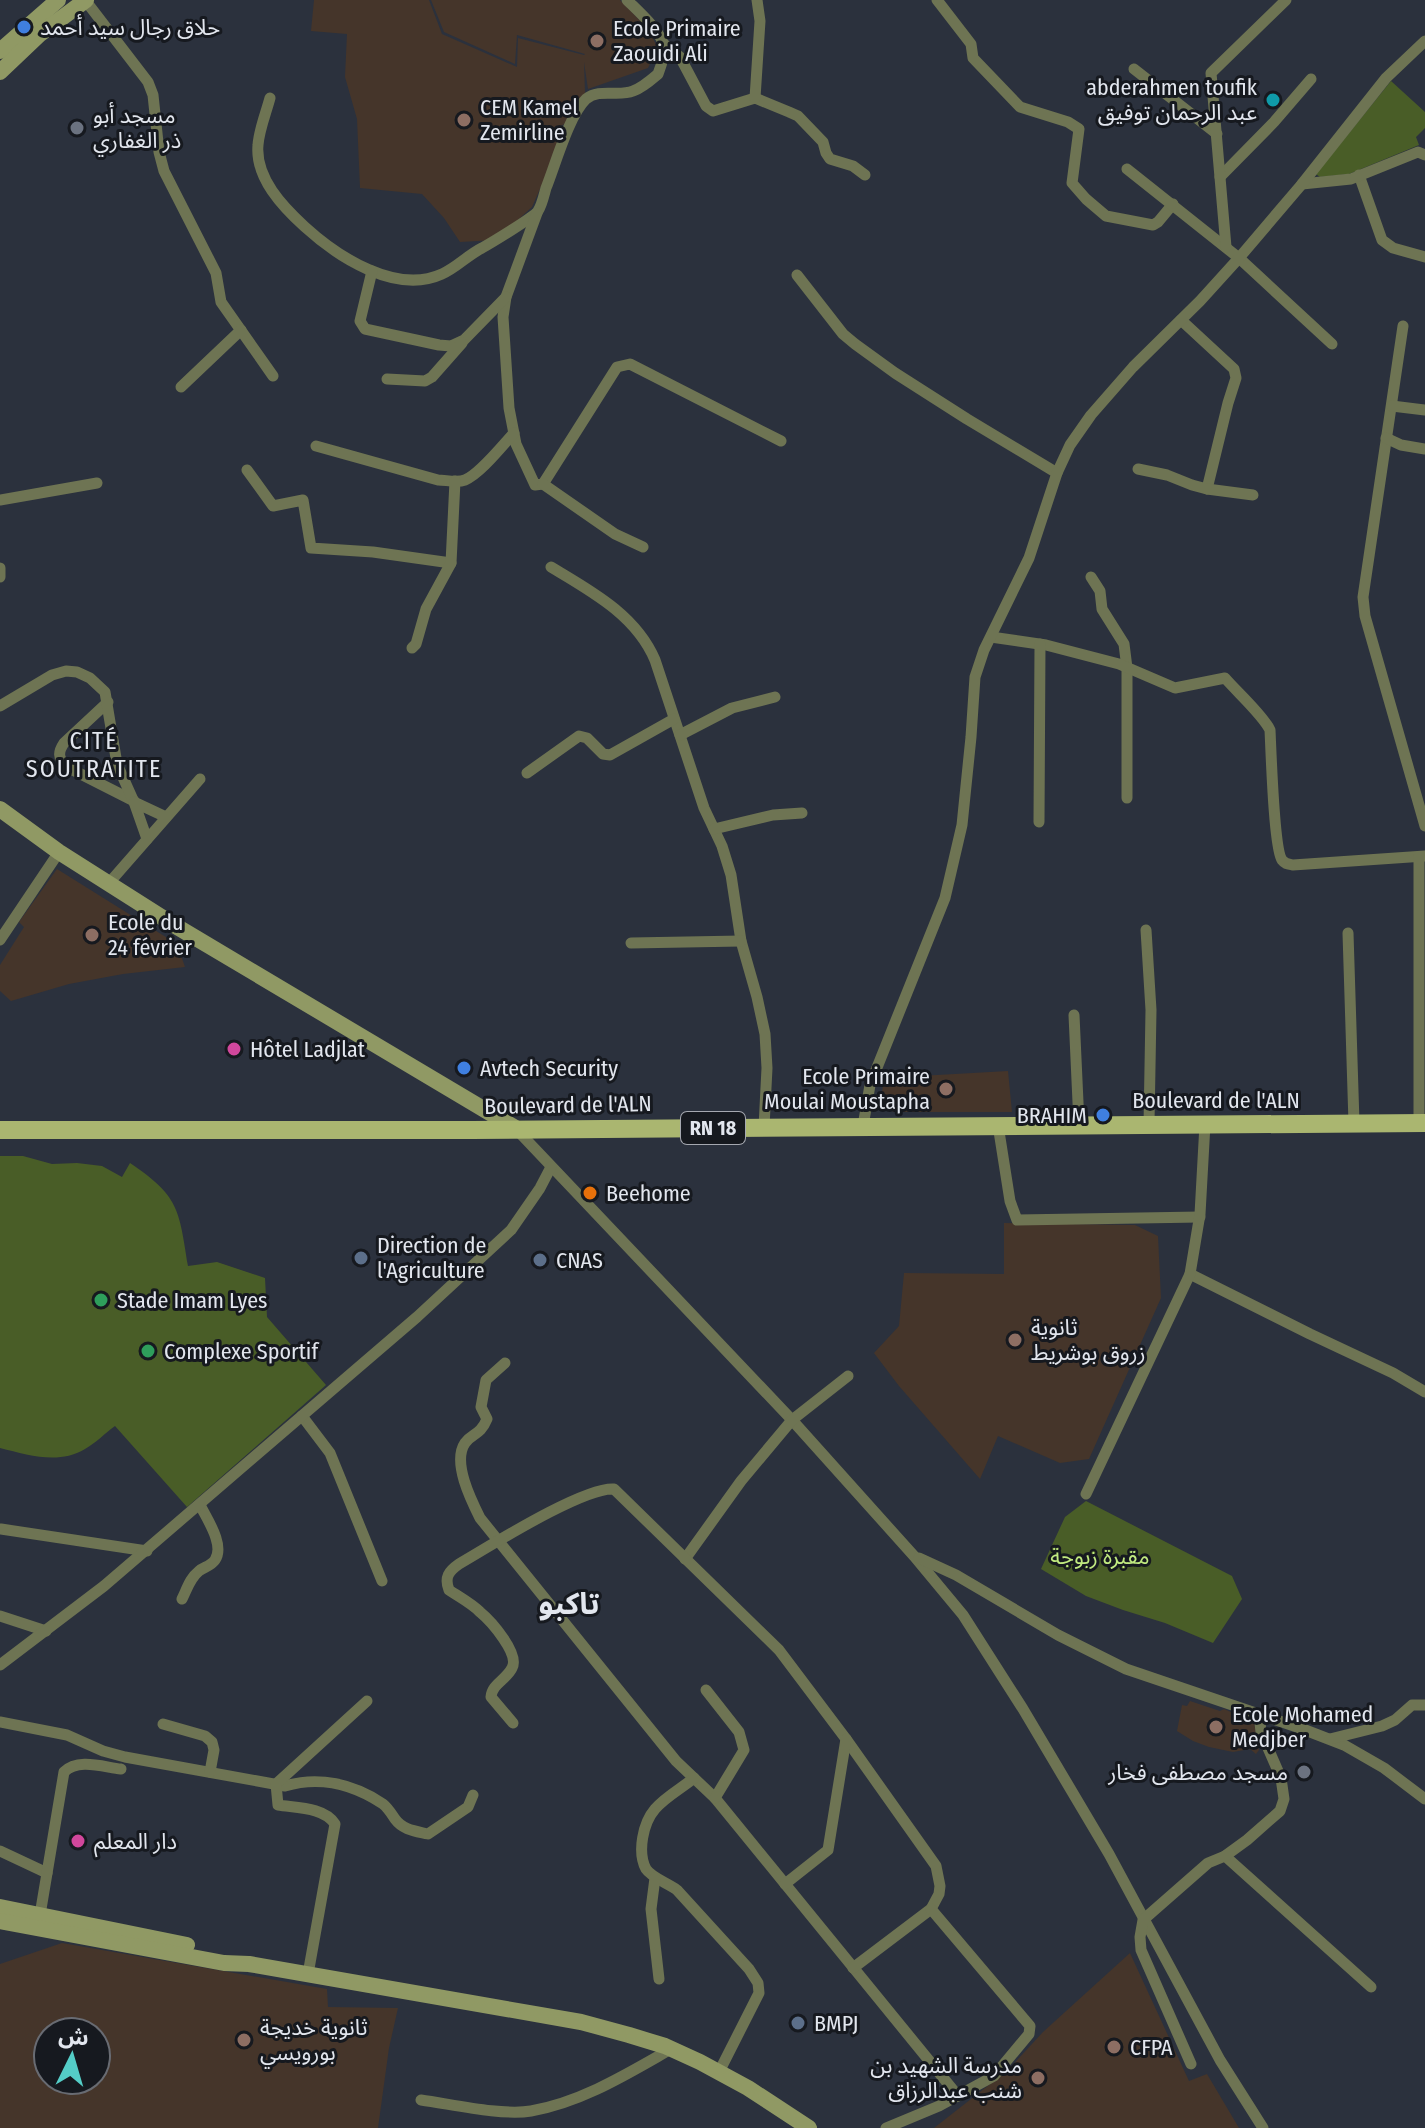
<svg xmlns="http://www.w3.org/2000/svg" width="1425" height="2128" font-family="'Fira Sans Condensed','Noto Sans Arabic',sans-serif">
<style>
.education{fill:#45352a;fill-rule:evenodd}
.green{fill:#495d27}
.lines{fill:none;stroke-linecap:round;stroke-linejoin:round}
.street{stroke:#6e7453;stroke-width:11}
.secondary{stroke:#909964;stroke-width:16}
.primary{stroke:#aab670;stroke-width:18}
.shop-dot{fill:#3f7fe0;stroke:#16191f;stroke-width:3}
.education-dot{fill:#8d6e63;stroke:#16191f;stroke-width:3}
.culture-dot{fill:#0f9aa8;stroke:#16191f;stroke-width:3}
.worship-dot{fill:#6b7280;stroke:#16191f;stroke-width:3}
.hotel-dot{fill:#d1479c;stroke:#16191f;stroke-width:3}
.food-dot{fill:#e8710a;stroke:#16191f;stroke-width:3}
.service-dot{fill:#5c6f8a;stroke:#16191f;stroke-width:3}
.leisure-dot{fill:#2e9e5b;stroke:#16191f;stroke-width:3}
.labels{text-anchor:middle;dominant-baseline:central;stroke-width:6;stroke-linejoin:round;paint-order:stroke}
.shield{fill:#16191f;stroke:#a5a8b0;stroke-width:2}
.shield-label{font-size:20px;font-weight:bold;fill:#e2e6ee}
.poi-label{font-size:22px;fill:#e2e6ee;stroke:#16191f;text-anchor:start}
.street-label{font-size:22px;fill:#e2e6ee;stroke:#16191f}
.park-label{font-size:22px;fill:#c1ea80;stroke:#16191f}
.neighbourhood-label{font-size:24px;letter-spacing:2px;fill:#e2e6ee;stroke:#16191f}
.district-label{font-size:30px;font-weight:bold;fill:#e2e6ee;stroke:#16191f}
</style>
<rect width="100%" height="100%" fill="#2b313d"/>
<g class="education">
<path d="M314 0H429L442 34 517 67 518 38 584 55 585 54 517 35 515 64 444 32 431 0H620L647 28 658 48 648 68 588 89 584 62 585 93 568 122 557 128 559 146 532 207 496 240 460 242 444 218 422 194 360 188 357 119 345 77 347 34 311 31Z"/>
<path d="M57 869 177 944 185 967 123 974 69 984 11 1001 0 991V965L24 927 19 922Z"/>
<path d="M1008 1071 1012 1112H893L881 1099 884 1078Z"/>
<path d="M1004 1223 1135 1225 1158 1236 1161 1298 1089 1459 1060 1463 998 1436 980 1479 899 1386 874 1353 899 1326 904 1273 1004 1274Z"/>
<path d="M1190 1701 1220 1711 1224 1709 1254 1722 1259 1750 1256 1754 1250 1749 1233 1752 1209 1747 1193 1741 1177 1731 1182 1705 1187 1706Z"/>
<path d="M62 1943 327 1989 328 2007 398 2008 389 2048 378 2128H0V1964ZM48 2032H96V2080H48Z"/>
<path d="M1130 1953 1189 2081 1207 2074 1239 2128H934L1008 2070 1043 2032Z"/>
</g>
<g class="green">
<path d="M1391 81 1425 112V128L1416 137 1419 145 1349 174 1320 177 1316 174Z"/>
<path d="M0 1156H23L52 1164 77 1163 102 1166 122 1177 130 1163C179 1196 179 1209 188 1266L217 1262 265 1278 267 1317 326 1385 187 1507 115 1426C105 1433 96 1443 85 1449 58 1465 29 1455 0 1448Z"/>
<path d="M1086 1501 1232 1576 1242 1599 1213 1643 1165 1623 1123 1610 1086 1596 1041 1569 1065 1517Z"/>
</g>
<g class="lines">
<g class="street">
<path d="M85 0 148 82 153 95 159 152 164 171 216 273 221 302 273 376"/>
<path d="M937 0 971 44 973 58 1020 107 1068 122 1079 129 1072 183 1086 199 1106 216 1153 225 1158 222 1173 204"/>
<path d="M664 44 680 57 706 106 713 111 755 98 789 112 798 116 823 142 826 153 830 159 853 166 865 175"/>
<path d="M1134 69 1217 134"/>
<path d="M270 98C266 113 259 130 258 145 255 178 283 207 305 227 338 257 396 295 442 274 456 268 468 255 482 248 491 243 534 217 538 211 542 205 544 195 546 188 555 166 569 115 586 99 599 88 619 97 633 91 642 88 651 80 658 74 661 66 665 56 664 47 662 32 638 11 627 0"/>
<path d="M755 98 760 21 757 0"/>
<path d="M1127 169 1239 258 1332 344"/>
<path d="M1359 175 1382 240 1393 248 1425 257"/>
<path d="M1220 177 1274 122 1311 79"/>
<path d="M1302 184 1351 179 1418 152 1425 155"/>
<path d="M537 213 506 297 503 317 509 408 516 444 535 485 543 484 617 367 630 364 781 441"/>
<path d="M1226 247 1211 73 1286 0"/>
<path d="M372 271 360 321 365 329 439 345 451 346 464 340 506 297"/>
<path d="M797 275 843 334 855 344 895 373 967 419 1057 473"/>
<path d="M1181 320 1234 369 1236 378 1228 403 1207 489"/>
<path d="M1403 326 1363 597 1365 616 1425 826"/>
<path d="M387 379 425 381 432 377 462 343"/>
<path d="M181 387 241 330"/>
<path d="M1392 406 1425 410"/>
<path d="M1386 438 1401 445 1425 449"/>
<path d="M316 446 438 480C446 480 457 483 465 480 480 474 502 446 514 433"/>
<path d="M1138 469 1167 475 1192 485 1207 489 1253 495"/>
<path d="M247 470 273 506 303 500 311 548 373 552 451 563"/>
<path d="M543 484 615 534 643 547"/>
<path d="M0 500 97 483"/>
<path d="M551 567C591 591 636 615 655 660L704 808 722 846 731 875 741 941 757 997 765 1034 767 1068 764 1127"/>
<path d="M0 568V577"/>
<path d="M1091 577 1100 591 1102 609 1124 644 1127 668V798"/>
<path d="M991 637 1046 645 1119 664 1175 688 1225 678C1237 692 1263 715 1270 730 1271 750 1274 849 1282 860 1285 864 1288 864 1293 865L1425 856"/>
<path d="M412 648 416 644 426 609 451 563 455 481"/>
<path d="M108 702 64 743C58 752 58 757 65 766L134 801"/>
<path d="M0 706 52 675 66 671 77 672 90 678 105 692 117 764 134 802"/>
<path d="M680 735 732 708 775 697"/>
<path d="M527 773 579 736 587 738 603 754 610 755 674 719"/>
<path d="M1039 822 1040 644"/>
<path d="M714 829 773 815 802 813"/>
<path d="M147 839 134 802 166 817"/>
<path d="M109 883 200 779"/>
<path d="M1146 930 1151 1010 1149 1124"/>
<path d="M1348 933 1354 1123"/>
<path d="M0 940 59 852"/>
<path d="M631 943 741 941"/>
<path d="M1074 1015 1079 1124"/>
<path d="M1419 1123V857"/>
<path d="M998 1125 1010 1201 1017 1220 1200 1217"/>
<path d="M863 1126 870 1085 945 898 962 825 971 737 975 677 984 650 1029 558 1057 473 1070 445 1091 415 1133 367 1200 301 1239 258 1302 184 1386 78 1425 41"/>
<path d="M517 1130 792 1420 914 1556 963 1615 1023 1709 1109 1854 1220 2060 1263 2128"/>
<path d="M1190 1274 1310 1334 1393 1373 1425 1392"/>
<path d="M505 1363 486 1380 481 1407 487 1419C480 1436 472 1433 465 1443 452 1462 471 1500 480 1518L676 1761 715 1798 958 2096"/>
<path d="M302 1416 330 1453 382 1581"/>
<path d="M1086 1494 1190 1274 1200 1214 1205 1124"/>
<path d="M1 1529 147 1551"/>
<path d="M919 1558 956 1575 1058 1635 1126 1669 1300 1728 1344 1745 1384 1768 1425 1799"/>
<path d="M685 1559 741 1481 792 1420 848 1376"/>
<path d="M182 1599C187 1589 190 1578 199 1571 204 1567 211 1566 215 1560 225 1545 207 1519 200 1505"/>
<path d="M0 1616 46 1631"/>
<path d="M0 1665 104 1586 417 1317 511 1230 540 1188 551 1167"/>
<path d="M706 1690 739 1732 744 1750 715 1798"/>
<path d="M0 1722 67 1735 103 1751 125 1757 285 1786C319 1776 353 1784 383 1804 388 1808 391 1813 395 1819 403 1830 415 1831 428 1834L468 1807 473 1795"/>
<path d="M513 1723 491 1697C492 1684 506 1680 512 1668 520 1654 491 1621 480 1612 471 1603 459 1597 449 1590 444 1577 449 1571 459 1564 490 1546 583 1487 614 1489L779 1650 846 1739 936 1866 940 1886 939 1894 931 1909 853 1968"/>
<path d="M163 1724 205 1736 212 1742 214 1750 210 1772"/>
<path d="M1330 1739 1382 1726 1395 1720 1412 1705H1425"/>
<path d="M694 1778C682 1788 665 1797 655 1809 643 1823 637 1852 646 1869 652 1878 668 1883 677 1890L749 1969 758 1983 759 1993 719 2072"/>
<path d="M0 1851 47 1873"/>
<path d="M1225 1856 1371 1987"/>
<path d="M655 1878 651 1909 659 1979"/>
<path d="M785 1884 828 1850 846 1739"/>
<path d="M40 1915 64 1772C78 1758 103 1767 121 1769"/>
<path d="M308 1974 335 1824C324 1807 296 1808 278 1805L276 1784 367 1701"/>
<path d="M1191 2064 1141 1950 1140 1937 1143 1920 1208 1863 1225 1856 1247 1840 1280 1811 1284 1799 1281 1778 1261 1732 1259 1714"/>
<path d="M421 2100C451 2104 502 2116 531 2111 582 2102 627 2074 671 2049"/>
<path d="M886 2128 939 2106 994 2076 1029 2034 1030 2026 931 1909"/>
</g>
<g class="secondary">
<path d="M0 51 58 0"/>
<path d="M0 72 40 34 86 0"/>
<path d="M0 809 59 852 174 925 517 1129"/>
<path d="M0 1907 187 1945"/>
<path d="M0 1921 224 1963 249 1964 581 2022 629 2035 665 2046 700 2062 748 2088 809 2128"/>
</g>
<path class="primary" d="M0 1130H472L1425 1123"/>
</g>
<g class="shop-dot">
<circle cx="24" cy="27" r="8"/>
<circle cx="464" cy="1068" r="8"/>
<circle cx="1103" cy="1115" r="8"/>
</g>
<g class="education-dot">
<circle cx="597" cy="41" r="8"/>
<circle cx="464" cy="120" r="8"/>
<circle cx="92" cy="935" r="8"/>
<circle cx="946" cy="1089" r="8"/>
<circle cx="1015" cy="1340" r="8"/>
<circle cx="1216" cy="1727" r="8"/>
<circle cx="244" cy="2040" r="8"/>
<circle cx="1114" cy="2047" r="8"/>
<circle cx="1038" cy="2078" r="8"/>
</g>
<circle class="culture-dot" cx="1273" cy="100" r="8"/>
<g class="worship-dot">
<circle cx="77" cy="128" r="8"/>
<circle cx="1304" cy="1772" r="8"/>
</g>
<g class="hotel-dot">
<circle cx="234" cy="1049" r="8"/>
<circle cx="78" cy="1841" r="8"/>
</g>
<circle class="food-dot" cx="590" cy="1193" r="8"/>
<g class="service-dot">
<circle cx="361" cy="1258" r="8"/>
<circle cx="540" cy="1260" r="8"/>
<circle cx="798" cy="2023" r="8"/>
</g>
<g class="leisure-dot">
<circle cx="101" cy="1300" r="8"/>
<circle cx="148" cy="1351" r="8"/>
</g>
<g class="labels">
<rect class="shield" x="681" y="1112" width="64" height="32" rx="6"/>
<g class="shield-label">
<text x="713" y="1128">RN 18</text>
</g>
<g class="poi-label">
<text x="40" y="27">حلاق رجال سيد أحمد</text>
<text x="613" y="28">Ecole Primaire<tspan x="613" dy="25">Zaouidi Ali</tspan></text>
<text x="1257" y="87" text-anchor="end">abderahmen toufik<tspan x="1257" dy="25">عبد الرحمان توفيق</tspan></text>
<text x="480" y="107">CEM Kamel<tspan x="480" dy="25">Zemirline</tspan></text>
<text x="93" y="115">مسجد أبو<tspan x="93" dy="25">ذر الغفاري</tspan></text>
<text x="108" y="922">Ecole du<tspan x="108" dy="25">24 février</tspan></text>
<text x="250" y="1049">Hôtel Ladjlat</text>
<text x="480" y="1068">Avtech Security</text>
<text x="930" y="1076" text-anchor="end">Ecole Primaire<tspan x="930" dy="25">Moulai Moustapha</tspan></text>
<text x="1087" y="1115" text-anchor="end">BRAHIM</text>
<text x="606" y="1193">Beehome</text>
<text x="377" y="1245">Direction de<tspan x="377" dy="25">l'Agriculture</tspan></text>
<text x="556" y="1260">CNAS</text>
<text x="117" y="1300">Stade Imam Lyes</text>
<text x="1031" y="1327">ثانوية<tspan x="1031" dy="25">زروق بوشريط</tspan></text>
<text x="164" y="1351">Complexe Sportif</text>
<text x="1232" y="1714">Ecole Mohamed<tspan x="1232" dy="25">Medjber</tspan></text>
<text x="1288" y="1772" text-anchor="end">مسجد مصطفى فخار</text>
<text x="94" y="1841">دار المعلم</text>
<text x="814" y="2023">BMPJ</text>
<text x="260" y="2027">ثانوية خديجة<tspan x="260" dy="25">بورويسي</tspan></text>
<text x="1130" y="2047">CFPA</text>
<text x="1022" y="2065" text-anchor="end">مدرسة الشهيد بن<tspan x="1022" dy="25">شنب عبدالرزاق</tspan></text>
</g>
<g class="street-label">
<text x="1216" y="1100">Boulevard de l'ALN</text>
<text transform="translate(568 1105) rotate(-1)">Boulevard de l'ALN</text>
</g>
<g class="park-label">
<text x="1100" y="1556">مقبرة زبوجة</text>
</g>
<g class="neighbourhood-label">
<text x="94" y="741">CITÉ<tspan x="94" dy="28">SOUTRATITE</tspan></text>
</g>
<g class="district-label">
<text x="569" y="1604">تاكبو</text>
</g>
</g>
<g transform="translate(72 2056) rotate(5)"><circle r="38" fill="#16191f" stroke="#686b72" stroke-width="2"/>
<path d="M0-6L14 30L0 20L-14 30Z" fill="#54cdc7"/>
<text y="-12" font-size="22" font-weight="bold" text-anchor="middle" fill="#e2e6ee">ش</text>
</g>
</svg>
